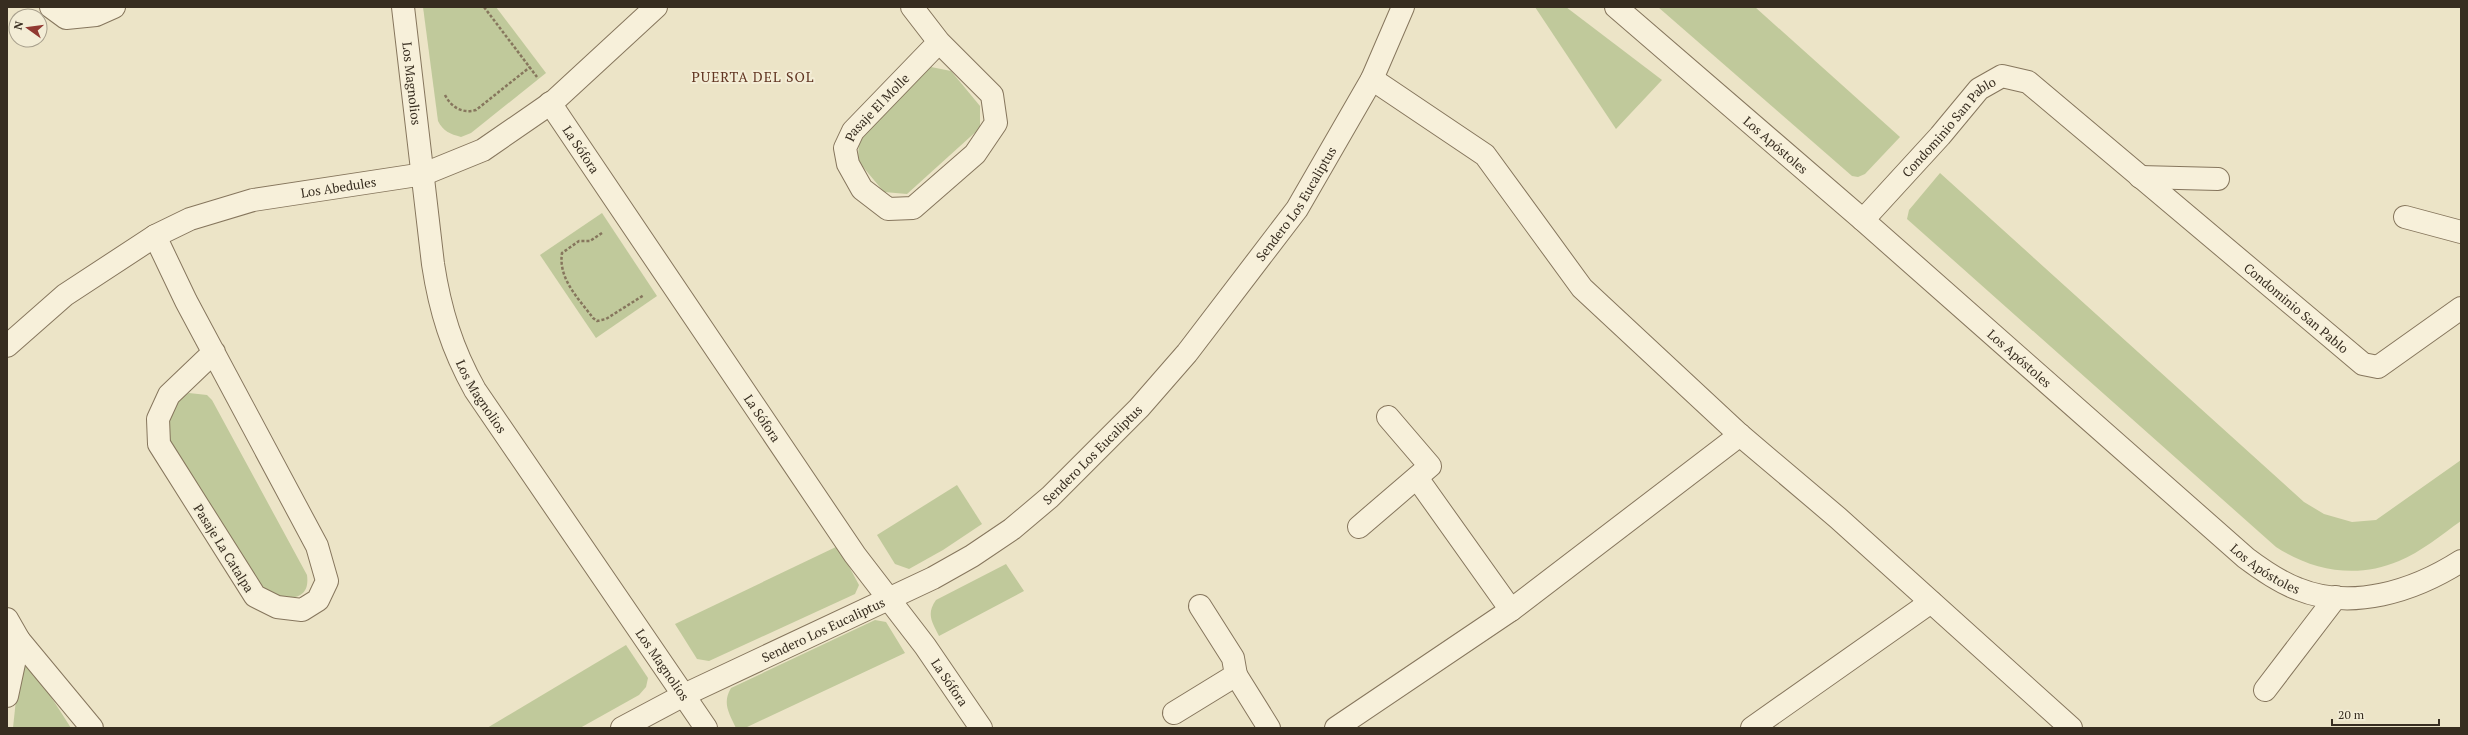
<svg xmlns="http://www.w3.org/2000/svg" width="2468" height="735" font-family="'PT Serif',serif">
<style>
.green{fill:#c0c99b}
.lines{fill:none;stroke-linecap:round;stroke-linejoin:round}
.minor-casing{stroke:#86765d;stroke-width:24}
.path{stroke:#86765d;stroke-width:2.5;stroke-dasharray:3 2;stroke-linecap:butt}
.minor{stroke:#f7f0da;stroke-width:22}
.labels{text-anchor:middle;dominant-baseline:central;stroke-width:4;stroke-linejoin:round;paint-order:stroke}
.street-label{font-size:13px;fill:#372d20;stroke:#f3edd6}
.neighbourhood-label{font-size:14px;letter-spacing:1px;fill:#613522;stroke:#f3edd6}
</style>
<rect width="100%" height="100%" fill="#ece4c7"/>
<g class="green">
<path d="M423 7H496L546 73 471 133 461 137C450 134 443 131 438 121Z"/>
<path d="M1535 7H1566L1662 80 1616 129Z"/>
<path d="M1658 7H1755L1900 137 1865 174 1858 177 1852 176Z"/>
<path d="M931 67 951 71 980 106V128L907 194 884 192 858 161 859 137Z"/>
<path d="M1940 173 2304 502 2324 514 2352 522 2376 520 2461 460V521C2441 535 2421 552 2399 561 2357 579 2313 571 2276 547L1907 219 1909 210Z"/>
<path d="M602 213 657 296 596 338 540 255Z"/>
<path d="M189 393 207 395 212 400 307 575C311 605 282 598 263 594L169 446C168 425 166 404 189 393Z"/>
<path d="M957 485 982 524 943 550 909 569 895 564 877 535Z"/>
<path d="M838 546 859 585 855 594 709 661 697 659 675 624Z"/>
<path d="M1006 564 1024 591 939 636C932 622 926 614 936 600Z"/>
<path d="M875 620 886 622 905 653 745 728H736C729 713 722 703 731 688Z"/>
<path d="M626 645 648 678 646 687 639 695 580 728H487Z"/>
<path d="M25 663 37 675 71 728H13L19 671Z"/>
</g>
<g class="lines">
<g class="minor-casing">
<g id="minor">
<path d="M51 7 66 18 96 15 114 7"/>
<path id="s1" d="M403 7 433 264C440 310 452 349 475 390L706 728"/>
<path id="s2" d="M912 7 939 42 992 95 996 123 975 154 913 208 888 209 862 189 848 164 845 148 853 131 939 42"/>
<path id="s3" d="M1616 7 1863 220 2246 558C2262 570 2279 582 2298 589 2352 611 2414 591 2461 561"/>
<path d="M1372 79 1485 155 1582 288 1740 435 1838 518 2071 728"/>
<path id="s4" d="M550 103 855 555 925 646 981 728"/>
<path d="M2140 177 2218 179"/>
<path d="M2405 217 2461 232"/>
<path id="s5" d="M1863 220 1940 136 1979 89 2002 76 2028 82 2363 364 2378 367 2461 308"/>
<path d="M155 236 186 301 317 546 327 581 318 600 302 610 277 607 255 596 159 444 158 419 169 395 214 352"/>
<path id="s6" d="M7 346 65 295 155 236 190 219 253 200 424 174 483 150 554 101 656 7"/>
<path d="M1417 478 1511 610"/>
<path d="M1359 527 1430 466 1388 417"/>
<path d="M7 619 19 640 92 728"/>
<path d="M1236 675 1269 728"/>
<path d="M2265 690 2336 597"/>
<path d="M7 696 19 640"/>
<path d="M1174 713 1236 675 1233 658 1200 606"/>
<path id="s7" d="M622 728 684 695 933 578 972 556 1012 529 1050 497 1139 408 1187 353 1297 209 1372 79 1403 7"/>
<path d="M1336 728 1511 610 1740 435"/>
<path d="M1752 728 1931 602"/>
</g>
</g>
<g class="path">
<path d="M484 7 537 77"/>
<path d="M445 95C451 107 462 114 476 110L530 67"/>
<path d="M602 233 590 241H579L562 253C558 279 579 299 593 318L597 321 606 319 644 295"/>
</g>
<use href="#minor" class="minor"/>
</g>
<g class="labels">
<g class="street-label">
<text stroke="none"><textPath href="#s1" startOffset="77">Los Magnolios</textPath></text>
<text stroke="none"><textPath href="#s2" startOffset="422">Pasaje El Molle</textPath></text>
<text stroke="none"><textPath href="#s5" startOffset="127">Condominio San Pablo</textPath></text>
<text stroke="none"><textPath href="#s3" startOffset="211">Los Apóstoles</textPath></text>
<text stroke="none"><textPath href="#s4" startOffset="56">La Sófora</textPath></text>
<text stroke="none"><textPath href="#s6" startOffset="376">Los Abedules</textPath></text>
<text stroke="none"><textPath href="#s7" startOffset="872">Sendero Los Eucaliptus</textPath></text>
<text stroke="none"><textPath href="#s5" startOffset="579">Condominio San Pablo</textPath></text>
<text stroke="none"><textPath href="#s3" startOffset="535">Los Apóstoles</textPath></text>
<text stroke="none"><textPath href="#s1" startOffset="401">Los Magnolios</textPath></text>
<text stroke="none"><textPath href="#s4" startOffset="380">La Sófora</textPath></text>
<text stroke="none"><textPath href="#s7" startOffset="548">Sendero Los Eucaliptus</textPath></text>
<text transform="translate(224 548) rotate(58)">Pasaje La Catalpa</text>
<text stroke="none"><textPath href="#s3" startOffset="859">Los Apóstoles</textPath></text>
<text stroke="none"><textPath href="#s7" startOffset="224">Sendero Los Eucaliptus</textPath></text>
<text stroke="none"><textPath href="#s1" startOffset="725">Los Magnolios</textPath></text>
<text stroke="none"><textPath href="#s4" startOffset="704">La Sófora</textPath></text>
</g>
<g class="neighbourhood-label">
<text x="753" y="76">PUERTA DEL SOL</text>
</g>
</g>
<rect width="2468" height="735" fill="none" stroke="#372d20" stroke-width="16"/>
<g transform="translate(28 28) rotate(284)"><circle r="19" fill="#f3edd6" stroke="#a8a08d"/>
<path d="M0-3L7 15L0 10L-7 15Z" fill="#913931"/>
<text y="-6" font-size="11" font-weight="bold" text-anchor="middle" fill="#372d20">N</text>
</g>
<path d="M2332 719v6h107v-6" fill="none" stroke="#372d20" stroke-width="2"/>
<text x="2338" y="719" font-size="12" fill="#372d20" stroke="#f3edd6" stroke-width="3" paint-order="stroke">20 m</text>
</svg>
